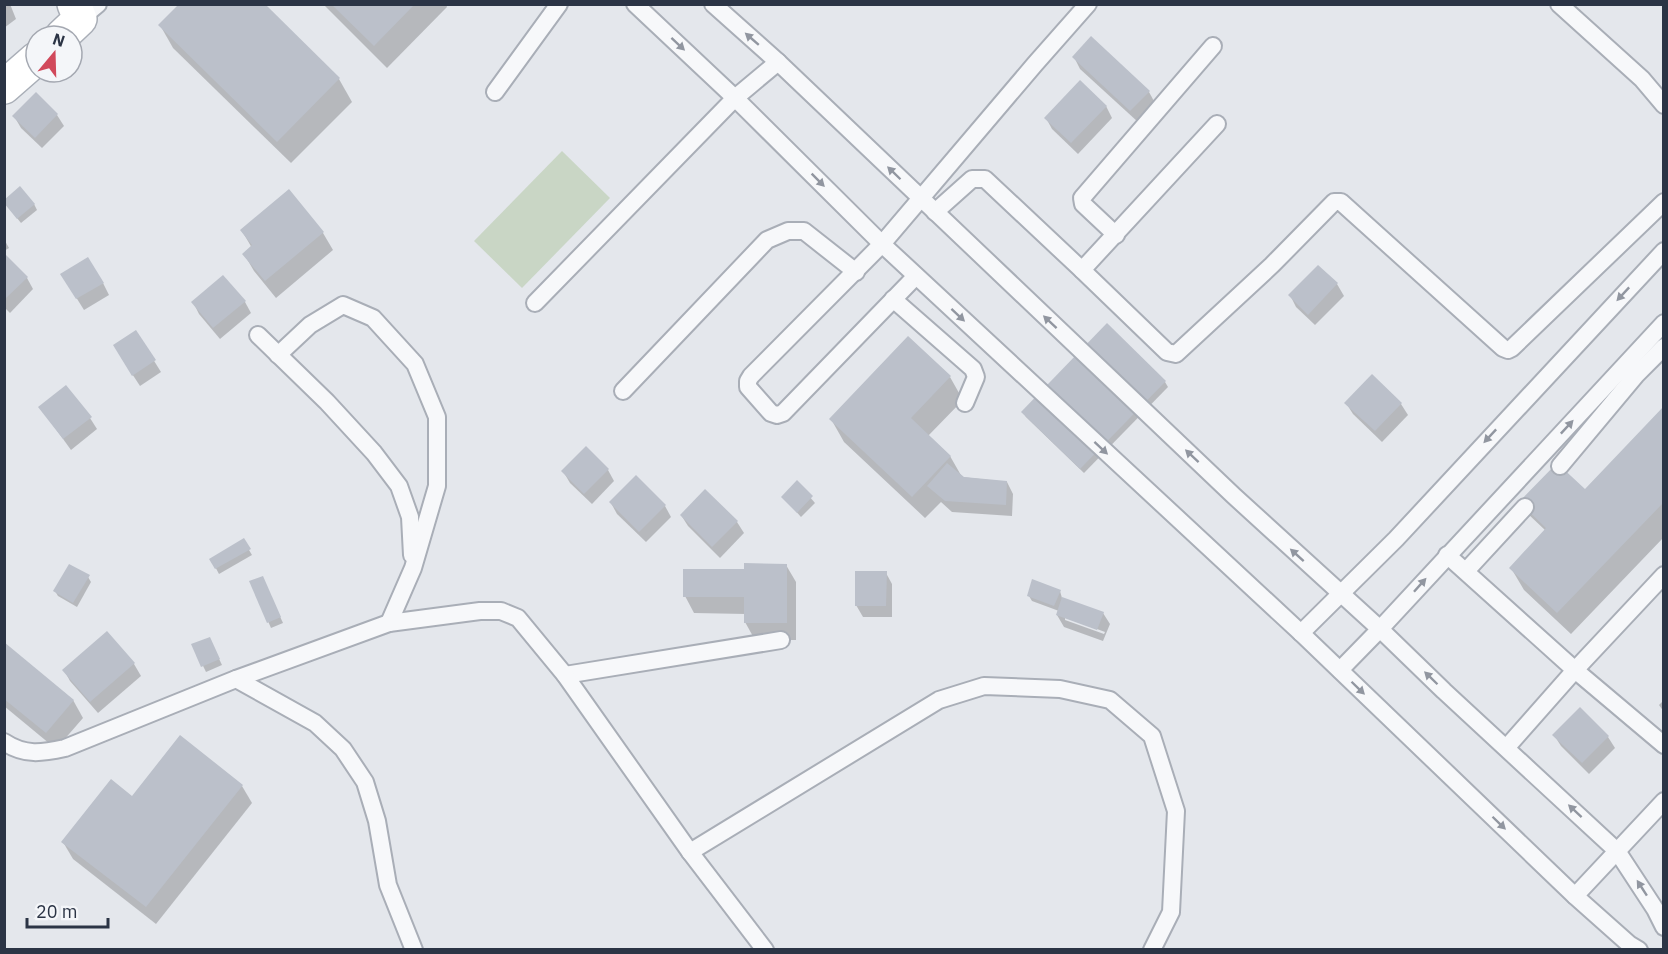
<svg xmlns="http://www.w3.org/2000/svg" width="1668" height="954" font-family="'IBM Plex Sans',sans-serif">
<style>
.green{fill:#c9d6c5}
.shadow{fill:#0003;fill-rule:evenodd}
.building{fill:#bbc0ca}
.lines{fill:none;stroke-linecap:round;stroke-linejoin:round}
.lane-casing{stroke:#a9aeb7;stroke-width:20}
.secondary-casing{stroke:#a9aeb7;stroke-width:36}
.lane{stroke:#f7f8fa;stroke-width:16}
.secondary{stroke:#fff;stroke-width:33}
.oneway{fill:#9196a0}
</style>
<rect width="100%" height="100%" fill="#e4e7ec"/>
<path class="green" d="M562 151 610 198 522 288 474 241Z"/>
<g class="shadow">
<path d="M4 4H10L16 19 4 28Z"/>
<path d="M263 4 339 79 352 102 291 163 173 48 160 25Z"/>
<path d="M323 4H446L447 7 387 68Z"/>
<path d="M1074 57 1149 92 1155 103 1138 122 1080 69Z"/>
<path d="M1106 106 1112 118 1078 154 1052 129 1046 118Z"/>
<path d="M57 115 64 126 42 148 21 128 14 116Z"/>
<path d="M34 204 37 210 21 223 8 207Z"/>
<path d="M242 231 323 233 333 250 276 298 254 271 244 254 252 248Z"/>
<path d="M4 239 9 248 4 251Z"/>
<path d="M4 259 27 278 33 289 10 313 4 307Z"/>
<path d="M1318 267 1337 284 1344 296 1315 325 1296 307 1290 295Z"/>
<path d="M103 283 109 295 84 310 69 286Z"/>
<path d="M193 302H245L251 313 220 339 199 314Z"/>
<path d="M1107 325 1165 382 1168 387 1084 473 1026 417 1023 412Z"/>
<path d="M136 332 161 372 140 386 121 357Z"/>
<path d="M1372 376 1401 404 1408 415 1382 442 1353 414 1346 403Z"/>
<path d="M950 377 963 400 928 436 950 456 962 477 1007 482 1013 494 1012 516 952 512 941 502 925 518 844 442 831 419Z"/>
<path d="M40 407 90 418 97 429 71 450Z"/>
<path d="M1664 408V537L1571 634 1524 590 1511 568 1546 531 1527 513 1584 491Z"/>
<path d="M608 470 614 481 592 504 570 483 563 471Z"/>
<path d="M797 482 815 503 801 517 783 497Z"/>
<path d="M705 491 737 522 744 533 720 558 688 526 681 515Z"/>
<path d="M611 503 665 506 671 517 646 542 617 514Z"/>
<path d="M243 540 252 555 219 574 211 559Z"/>
<path d="M786 565 796 582V640H755L745 622V614L694 613 685 596Z"/>
<path d="M886 573 892 584V617H863L856 605Z"/>
<path d="M88 577 91 582 77 607 58 596 55 591Z"/>
<path d="M251 582 265 583 283 623 271 628Z"/>
<path d="M1060 591 1062 598 1103 613 1110 624 1103 641 1064 627 1057 615 1059 611 1032 601 1029 596ZM1065 617 1105 632 1104 634 1065 620Z"/>
<path d="M107 633 134 664 141 676 98 713 70 681 64 670Z"/>
<path d="M4 644 73 700 83 718 56 749 4 706Z"/>
<path d="M212 644 222 665 206 672 193 645Z"/>
<path d="M1664 700V712L1659 705Z"/>
<path d="M1554 735 1608 737 1615 748 1589 774 1561 746Z"/>
<path d="M242 786 252 803 156 924 73 859 63 842 132 798Z"/>
</g>
<g class="building">
<path d="M179 4H265L340 78 277 142 158 25Z"/>
<path d="M331 4H415L374 46Z"/>
<path d="M1091 36 1150 91 1130 111 1072 57Z"/>
<path d="M1080 80 1107 106 1071 143 1044 118Z"/>
<path d="M36 92 58 114 35 138 12 116Z"/>
<path d="M20 186 35 204 17 219 4 203V200Z"/>
<path d="M289 189 324 232 265 281 242 254 252 245 240 230Z"/>
<path d="M6 255 28 277 4 300V257Z"/>
<path d="M88 257 104 283 76 299 60 274Z"/>
<path d="M1318 265 1338 283 1308 315 1288 295Z"/>
<path d="M223 275 246 301 213 328 191 302Z"/>
<path d="M1107 323 1166 381 1080 469 1021 412Z"/>
<path d="M136 330 156 360 132 376 113 345Z"/>
<path d="M908 336 951 376 911 418 951 456 912 497 829 419Z"/>
<path d="M1372 374 1402 403 1375 431 1344 403Z"/>
<path d="M66 385 92 417 63 439 38 407Z"/>
<path d="M1664 406V502L1557 613 1509 568 1546 528 1519 502 1557 463 1585 489Z"/>
<path d="M586 446 609 469 584 494 561 471Z"/>
<path d="M947 463 964 477 1007 481 1006 505 945 501 927 486Z"/>
<path d="M636 475 666 505 639 532 609 502Z"/>
<path d="M797 480 813 496 797 513 781 497Z"/>
<path d="M705 489 738 521 712 547 680 515Z"/>
<path d="M244 538 251 549 215 569 209 559Z"/>
<path d="M744 563 787 564V623H744V597H683V569H744Z"/>
<path d="M69 564 90 575 73 603 53 591Z"/>
<path d="M855 571H887L886 606H855Z"/>
<path d="M263 576 281 617 267 623 249 581Z"/>
<path d="M1032 579 1061 590 1054 606 1027 596Z"/>
<path d="M1062 597 1104 612 1097 630 1056 615Z"/>
<path d="M107 631 135 663 90 702 62 670Z"/>
<path d="M210 637 220 659 201 667 191 644Z"/>
<path d="M4 642 74 700 46 733 4 699Z"/>
<path d="M1580 707 1609 736 1582 763 1552 735Z"/>
<path d="M180 735 243 785 146 907 61 842 111 779 132 796Z"/>
</g>
<g class="lines">
<g class="lane-casing">
<g id="lane">
<path d="M635 4 735 98 882 244 1301 633 1575 896 1629 944 1639 950"/>
<path d="M713 4 778 62 1234 496 1380 629 1444 691 1617 851 1655 909 1664 927"/>
<path d="M1559 4 1642 79 1664 105"/>
<path d="M80 19 98 4"/>
<path d="M495 92 559 4"/>
<path d="M935 212 972 179H985L1082 270 1217 124"/>
<path d="M1116 235 1083 204 1082 198 1213 46"/>
<path d="M1082 270 1167 352 1176 354 1272 265 1334 202H1341L1503 348 1508 350 1512 348 1664 202"/>
<path d="M916 276 783 413 777 415 771 413 748 387V381L751 376 882 244 1035 64 1088 4"/>
<path d="M893 299 973 369 976 377 965 403"/>
<path d="M535 303 735 98 778 62"/>
<path d="M258 335 327 402 374 453 399 486 410 517 412 555"/>
<path d="M278 355 310 325 343 305 373 318 415 364 437 417V486L413 568 389 623"/>
<path d="M623 391 767 240 788 231H804L856 272"/>
<path d="M1560 466 1636 375 1664 347"/>
<path d="M1447 555 1575 670 1664 745"/>
<path d="M1466 571 1525 507"/>
<path d="M1301 633 1396 539 1664 251"/>
<path d="M1340 670 1380 629 1664 323"/>
<path d="M565 675 781 640"/>
<path d="M236 679 315 723 343 749 365 782 377 821 388 885 414 950"/>
<path d="M4 742C25 756 42 753 65 748L236 679 389 623 480 611H501L518 618 565 675 690 852 765 950"/>
<path d="M1507 747 1575 670 1664 575"/>
<path d="M690 852 939 700 984 686 1060 689 1110 700 1152 736 1176 811 1171 912 1152 950"/>
<path d="M1575 896 1664 801"/>
</g>
</g>
<g class="secondary-casing">
<g id="secondary">
<path d="M62 36 80 19 74 4"/>
<path d="M4 87 36 59"/>
</g>
</g>
<use href="#lane" class="lane"/>
<use href="#secondary" class="secondary"/>
</g>
<defs><path id="oneway-solid" d="M-6-.8H1V-3.2L6.5 0L1 3.2V.8H-6Z" transform="scale(1.5)"/></defs>
<g class="oneway">
<use href="#oneway-solid" transform="translate(752 39) rotate(-139)"/>
<use href="#oneway-solid" transform="translate(678 44) rotate(43)"/>
<use href="#oneway-solid" transform="translate(894 173) rotate(-136)"/>
<use href="#oneway-solid" transform="translate(818 180) rotate(45)"/>
<use href="#oneway-solid" transform="translate(1623 294) rotate(133)"/>
<use href="#oneway-solid" transform="translate(958 315) rotate(43)"/>
<use href="#oneway-solid" transform="translate(1050 322) rotate(-137)"/>
<use href="#oneway-solid" transform="translate(1567 427) rotate(-47)"/>
<use href="#oneway-solid" transform="translate(1490 436) rotate(133)"/>
<use href="#oneway-solid" transform="translate(1101 448) rotate(43)"/>
<use href="#oneway-solid" transform="translate(1192 456) rotate(-137)"/>
<use href="#oneway-solid" transform="translate(1297 555) rotate(-138)"/>
<use href="#oneway-solid" transform="translate(1420 585) rotate(-48)"/>
<use href="#oneway-solid" transform="translate(1431 678) rotate(-136)"/>
<use href="#oneway-solid" transform="translate(1358 688) rotate(44)"/>
<use href="#oneway-solid" transform="translate(1575 811) rotate(-137)"/>
<use href="#oneway-solid" transform="translate(1499 823) rotate(44)"/>
<use href="#oneway-solid" transform="translate(1642 888) rotate(-123)"/>
</g>
<rect width="1668" height="954" fill="none" stroke="#2b3445" stroke-width="12"/>
<g transform="translate(54 54) rotate(19)"><circle r="28" fill="#f4f6f9" stroke="#a4a8b1" stroke-width="1.5"/>
<path d="M0-4.5L10 22L0 15L-10 22Z" fill="#d1495b"/>
<text y="-9" font-size="16" font-weight="bold" text-anchor="middle" fill="#2b3445">N</text>
</g>
<path d="M27 918v9h81v-9" fill="none" stroke="#2b3445" stroke-width="3"/>
<text x="36" y="918" font-size="18" fill="#2b3445" stroke="#f4f6f9" stroke-width="4.5" paint-order="stroke">20 m</text>
</svg>
